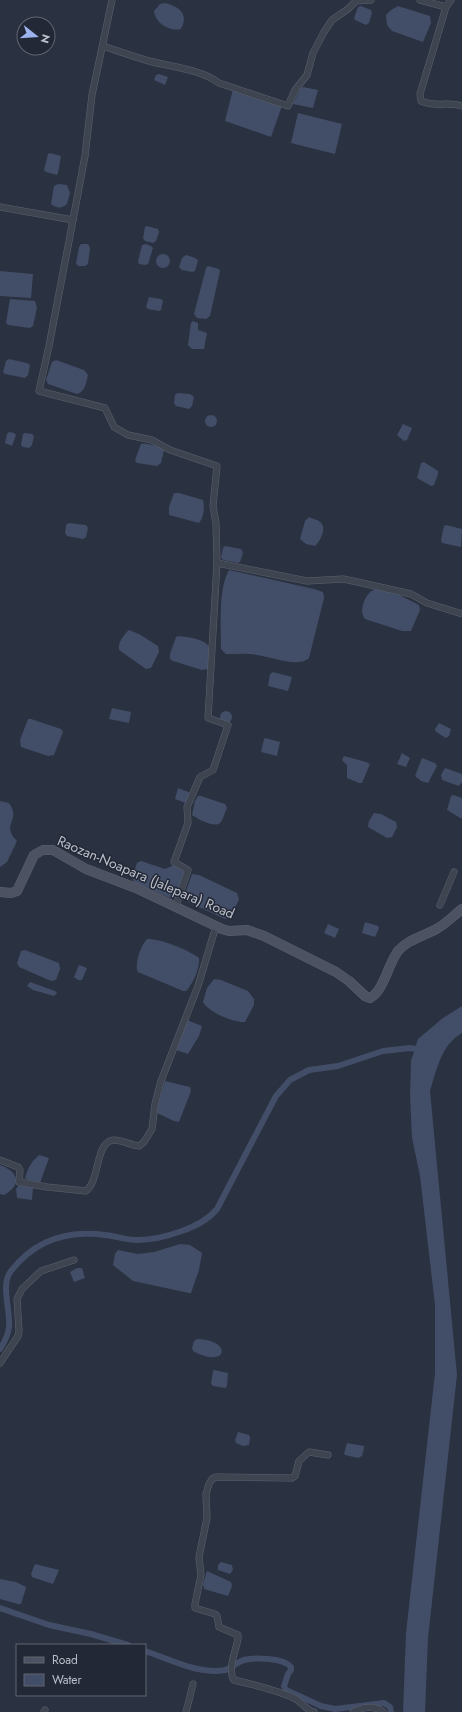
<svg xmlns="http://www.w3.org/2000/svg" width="462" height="1712" font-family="Jost,sans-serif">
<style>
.water{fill:#424d67}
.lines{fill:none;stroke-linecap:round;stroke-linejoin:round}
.canal{stroke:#424d67;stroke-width:6}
.minor-casing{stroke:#5c616e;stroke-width:7}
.secondary-casing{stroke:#5c616e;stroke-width:10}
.minor{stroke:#3e4450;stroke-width:6}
.secondary{stroke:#4d5263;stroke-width:9}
.labels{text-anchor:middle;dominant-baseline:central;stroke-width:3;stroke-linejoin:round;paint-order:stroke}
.street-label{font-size:14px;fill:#bbbfca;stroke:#232836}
</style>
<rect width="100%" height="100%" fill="#2a3140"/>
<g class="water">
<path d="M165 3C179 7 189 13 181 29 170 32 155 23 154 11L160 4Z"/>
<path d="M361 6 371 10 372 13 369 23 366 25 355 20 354 18 358 7Z"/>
<path d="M398 6 430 16 431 23 423 42 392 31 387 25 386 15 391 10Z"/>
<path d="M159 74 168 77 165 85 154 80 156 75Z"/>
<path d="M303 87 318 90 313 108 293 104 300 89Z"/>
<path d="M233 89 282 106 271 137 225 121Z"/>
<path d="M298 113 342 124 335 154 291 143Z"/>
<path d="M50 153 61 156 58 173 57 175 46 172 44 170 48 154Z"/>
<path d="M58 184 67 185 70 193 67 204C62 209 56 208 51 204L54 186Z"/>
<path d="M147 226 158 229 159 232 156 241 153 243 145 241 143 238 145 227Z"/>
<path d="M81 244H88L90 248 88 264 85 266H78L76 263 79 247Z"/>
<path d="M146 244 151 246 153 248 148 264 145 265 139 264 138 261 142 245Z"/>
<circle cx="163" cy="261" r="7"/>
<path d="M186 255 195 258 198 260 195 271 192 272 182 270 179 267 182 258Z"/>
<path d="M208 266 219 269 220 271 210 316 206 319 197 318 194 314 206 268Z"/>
<path d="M0 271 33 274 31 298 0 296Z"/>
<path d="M149 297 161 299 163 301 161 310 159 311 148 309 146 307Z"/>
<path d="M10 299 35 301 37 308 33 326 30 328 8 325 6 323Z"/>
<path d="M193 321 198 323V330L207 333 204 349H192L188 345 191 323Z"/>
<path d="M9 359 27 363 30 365 28 375 25 378 5 374 3 372 6 361Z"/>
<path d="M56 360 84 370 88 375C86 383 85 392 77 394L48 384 46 380 52 362Z"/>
<path d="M177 393 190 394 194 397 192 406 189 409 176 406 174 403 175 395Z"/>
<circle cx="211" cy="421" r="6"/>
<path d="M403 424 412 428 407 440 404 441 397 435Z"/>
<path d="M9 432 14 433 16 435 12 446 5 443 7 434Z"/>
<path d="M25 433 32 434 34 436 32 445 29 448 23 447 21 445 23 434Z"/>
<path d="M141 444C148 443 158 446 164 450L161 463 157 466 137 463 135 460Z"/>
<path d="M424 462 438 471V474L434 485 431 486 417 478 421 463Z"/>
<path d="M174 493H179L203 500C205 507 204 517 199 523L169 515V507Z"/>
<path d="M309 517C313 519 319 520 321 523 327 528 320 542 315 546L306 544 300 539 305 521Z"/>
<path d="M69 523 86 525 88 528 86 537 83 539 67 536 65 533 66 525Z"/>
<path d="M446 525 462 529 461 547 442 543 441 540 444 526Z"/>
<path d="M225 546 241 549 243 553 240 562 238 563 223 560 221 557 223 548Z"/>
<path d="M229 570 314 589 323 592 324 598 309 658C299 668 271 657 257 655 247 653 236 654 226 654L221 649C221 626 218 589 229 570Z"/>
<path d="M375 589 397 594 419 605 420 610 411 631H402L365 619C358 611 365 593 375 589Z"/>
<path d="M129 630 139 634 158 646 159 652 151 668 146 669 119 650C117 644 124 634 129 630Z"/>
<path d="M179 636C187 637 209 639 210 650 210 656 209 663 208 669L202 670 173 661 170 659V654L176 637Z"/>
<path d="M273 672 292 677 288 691 268 686 270 674Z"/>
<path d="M112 708 131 712 129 723 109 719Z"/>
<circle cx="226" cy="717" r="6"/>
<path d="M28 719H31L61 729 63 732 54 755 48 756 21 747 20 740Z"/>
<path d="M439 723 451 729 449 736 446 738 436 732 435 729Z"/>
<path d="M265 738 280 742 277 756 261 752 264 739Z"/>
<path d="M402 753 410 758 406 767 397 764Z"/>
<path d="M344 756 366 762 370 764 362 783H359L347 778V765L342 760Z"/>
<path d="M422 758 435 763 437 766 428 783 421 781 415 776Z"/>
<path d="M445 768 462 774V782L459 786 442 780 441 775Z"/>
<path d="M178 788 191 793 186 803 175 799Z"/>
<path d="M453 795 462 798V819L447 810 451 796Z"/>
<path d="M198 796H201L225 804 227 808C225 812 223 820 220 823 214 828 198 819 192 815L195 801Z"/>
<path d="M0 801 9 803C22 821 0 824 17 841L7 862 0 867Z"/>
<path d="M374 813 381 814 396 822 397 827 392 837 387 838 368 827 369 821Z"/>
<path d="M141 861 165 869 174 865 184 870V874L176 898 172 899 134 882 132 877 137 863Z"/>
<path d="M192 874 199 875 237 893 239 899 231 917 225 919 186 901 184 897Z"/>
<path d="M365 922 378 926 379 928 375 937 362 933Z"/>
<path d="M328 924 339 929 335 938 324 933Z"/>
<path d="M147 939C162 939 186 949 199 958 200 968 193 984 186 991H183L138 972C134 964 141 945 147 939Z"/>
<path d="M25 950 59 963 60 969 56 980 51 981 19 967 17 963 21 951Z"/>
<path d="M79 965 87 968 82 980H78L74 977Z"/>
<path d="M214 979 221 980 248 991 254 999V1005L245 1022C234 1023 208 1012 203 1002L207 988Z"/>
<path d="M30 982 55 991 57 993 54 996 33 990 27 986Z"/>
<path d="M462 1006V1033C441 1045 437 1069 430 1091L457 1375 428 1638 425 1712H403L406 1633 435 1373V1305L420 1176 412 1138 410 1095 411 1061 418 1039 443 1018Z"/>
<path d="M187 1020 202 1026 199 1036 188 1054 176 1050Z"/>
<path d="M165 1081 190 1087 191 1091 179 1122 174 1121 157 1113V1108Z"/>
<path d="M39 1155 49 1158 40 1183 25 1179C27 1169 31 1162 39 1155Z"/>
<path d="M0 1165C18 1172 23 1184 4 1195L0 1194Z"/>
<path d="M19 1185 33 1188 32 1200 17 1198 16 1189Z"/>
<path d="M180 1244 190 1245 202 1253 199 1270 191 1293H189L133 1281 113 1265 115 1254 118 1250 138 1254 154 1252Z"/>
<path d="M77 1268H82L85 1278 74 1282 70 1272Z"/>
<path d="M197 1339C234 1340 227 1370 193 1351L192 1348 194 1341Z"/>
<path d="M214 1370 228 1373 227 1386 225 1388 213 1386 211 1384 213 1371Z"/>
<path d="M238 1432 249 1435 250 1438 249 1445 243 1446 236 1443 235 1440Z"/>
<path d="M347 1443 364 1446V1448L362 1456 358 1458 345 1455 344 1454Z"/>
<path d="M221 1562 232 1565 233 1570 230 1574 218 1570V1565Z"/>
<path d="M35 1564 59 1570 53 1584 32 1577 31 1574Z"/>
<path d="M207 1571 231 1582 232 1586 228 1596 204 1589 203 1584Z"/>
<path d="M0 1579 16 1582 26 1587V1588L21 1604H18L0 1599Z"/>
</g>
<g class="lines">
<g class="canal">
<path d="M0 1349C4 1343 8 1335 9 1327 11 1312 0 1284 11 1271 35 1240 67 1230 105 1235 116 1236 126 1240 138 1240 153 1240 168 1236 182 1231 196 1226 208 1220 217 1209L276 1096 290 1080 309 1070 338 1066 383 1051 410 1048 422 1050"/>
<path d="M0 1608 49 1625 91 1634 128 1645"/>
<path d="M145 1651C170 1659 198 1675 225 1670 232 1668 237 1662 244 1660 255 1657 284 1658 291 1667V1670L288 1674 284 1686 286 1690 321 1706 335 1709 384 1703 390 1707 391 1712"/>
</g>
<g class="minor-casing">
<g id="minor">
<path d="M112 0 92 95 85 156 70 236 49 346 39 391 105 408 114 427 128 435 152 440 170 450 217 466 213 506 216 523 217 563"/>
<path d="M420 0 446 7"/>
<path d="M451 0 446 7 420 94 421 101C437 108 445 101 462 106"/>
<path d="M103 46C118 51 134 57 149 61 172 67 200 69 219 83L288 106 295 90 307 75 313 53 324 32 332 20 348 9 356 1 371 0"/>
<path d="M0 207 73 220"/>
<path d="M440 905 454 872"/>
<path d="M176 906 188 870 174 862 188 823 187 807 200 777 213 770 228 725 208 718 217 563 307 581 343 579 353 581 411 594 427 603 462 614"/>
<path d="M0 1160 18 1167 20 1170 19 1182 47 1187 86 1191C100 1181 95 1141 114 1140 122 1140 130 1145 139 1146L144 1142 152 1129 155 1104 161 1081 198 986 216 926"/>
<path d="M0 1363 18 1336 19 1331 17 1299 22 1289 41 1271 74 1260"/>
<path d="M44 1712 45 1710"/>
<path d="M186 1712 193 1684"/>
<path d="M314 1712C306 1710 302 1703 296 1699 277 1690 255 1685 234 1680 227 1670 236 1650 238 1639V1635L219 1627 217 1616 215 1614 195 1608V1604L201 1575 199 1557 207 1518 206 1494 209 1484 212 1479 216 1477 292 1478 295 1476 299 1461 309 1452 328 1455"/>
<path d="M353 1712C362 1707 375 1705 383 1712"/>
</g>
</g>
<g class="secondary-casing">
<path id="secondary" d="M0 892 11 893 17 891 34 855 43 850H53L86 869 136 888 222 929 229 931 247 930 264 936 336 972 349 981 365 996 370 998C384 991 388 964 398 951 408 939 425 936 438 928 447 923 454 915 462 909"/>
</g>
<use href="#minor" class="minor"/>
<use href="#secondary" class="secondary"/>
</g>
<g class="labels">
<g class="street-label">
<text transform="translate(146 877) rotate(23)">Raozan-Noapara (Jalepara) Road</text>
</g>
</g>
<rect x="16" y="1644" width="130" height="52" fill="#232836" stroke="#606471"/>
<rect x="24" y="1657" width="20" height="6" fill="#4d5263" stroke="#606471"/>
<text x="52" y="1664" font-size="12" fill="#bbbfca">Road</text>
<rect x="24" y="1674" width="20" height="12" fill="#424d67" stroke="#606471"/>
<text x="52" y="1684" font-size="12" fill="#bbbfca">Water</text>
<g transform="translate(36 36) rotate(107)"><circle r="19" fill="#232836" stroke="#606471"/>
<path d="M0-3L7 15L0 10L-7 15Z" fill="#9db3ed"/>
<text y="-6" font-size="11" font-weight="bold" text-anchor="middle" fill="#bbbfca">N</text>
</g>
</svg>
